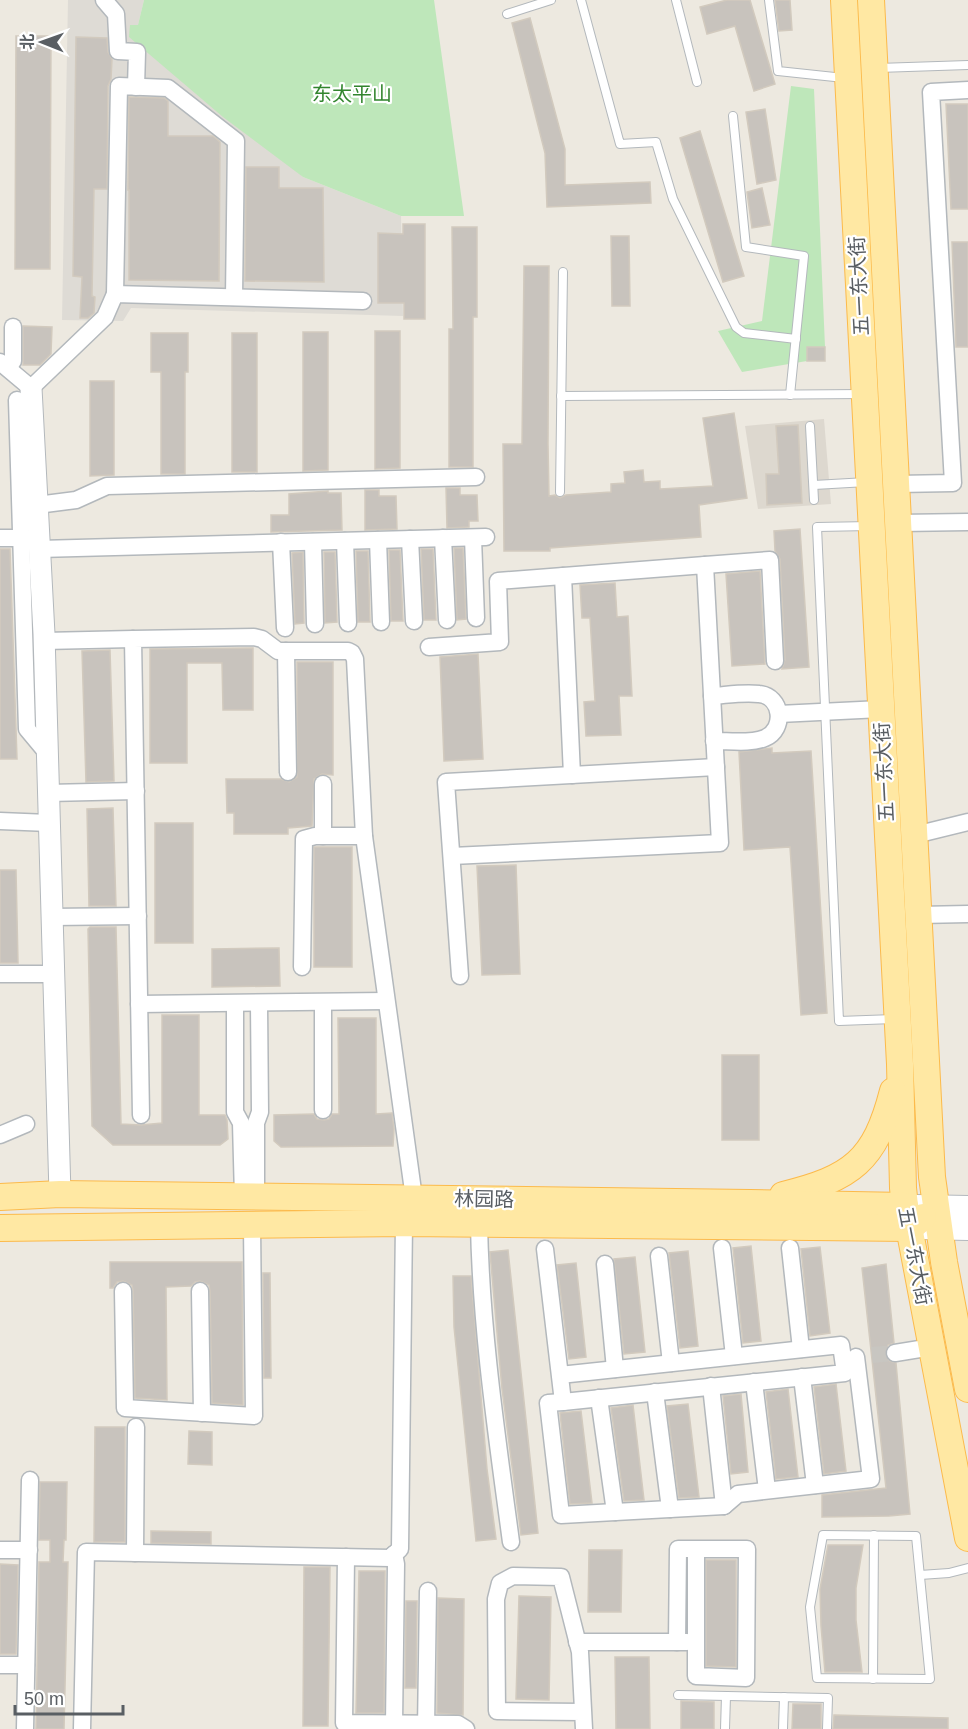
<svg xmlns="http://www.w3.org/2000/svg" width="968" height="1729" font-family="Helvetica,'Noto Sans SC',sans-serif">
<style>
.industrial{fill:#dedbd5}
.education{fill:#ddd8cf}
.green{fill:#bee7ba}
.building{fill:#c8c3bd;stroke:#d2cabe;stroke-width:1.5}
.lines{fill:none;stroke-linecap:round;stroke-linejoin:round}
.minor-tunnel{stroke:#c8c6c1;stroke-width:16;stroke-dasharray:16 8;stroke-linecap:butt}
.service-casing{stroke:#b3b8bc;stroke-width:10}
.minor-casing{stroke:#b3b8bc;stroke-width:19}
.tertiary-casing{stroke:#b3b8bc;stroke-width:23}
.secondary-casing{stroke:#b4b9be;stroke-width:26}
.primary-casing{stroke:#fcba4b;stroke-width:28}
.service{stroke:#fff;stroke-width:8}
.minor{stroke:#fff;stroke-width:16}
.tertiary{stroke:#fff;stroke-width:21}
.secondary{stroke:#fff;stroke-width:24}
.primary{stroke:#ffe8a3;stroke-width:26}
.labels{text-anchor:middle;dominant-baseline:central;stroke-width:4.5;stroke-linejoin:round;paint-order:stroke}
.park-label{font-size:20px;fill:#32852e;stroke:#fff}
.street-label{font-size:20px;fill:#595e63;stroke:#fff}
</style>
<rect width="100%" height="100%" fill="#ede9e0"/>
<path class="industrial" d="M68 0H144L138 25 303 177 401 216 403 316 131 308 123 321 62 320Z"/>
<path class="education" d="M824 419 831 504 758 509 745 426Z"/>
<g class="green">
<path d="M144 0H434L464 216H401L303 177 223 117 129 37 130 25H138Z"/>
<path d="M791 86 814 89 825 347 807 348V361L742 372 718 331 762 321Z"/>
</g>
<g class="building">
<path d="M727 0H750L775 84 754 91 735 26 707 34 700 7Z"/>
<path d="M775 0H790L792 30 779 31Z"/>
<path d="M530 18 565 149V185L650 182 651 203 547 207 545 153 512 23Z"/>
<path d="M16 36H51L50 269H15Z"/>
<path d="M76 37 107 38 108 52 112 59 111 79 108 86 107 189H94L92 296 95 297 94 313 88 318H80L82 277 73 276Z"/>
<path d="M129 97 164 98 168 101V136H213L220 142 219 281 129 280V190H128Z"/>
<path d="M946 104H968V209H951Z"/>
<path d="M765 109 776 180 757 184 746 112Z"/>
<path d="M700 131 744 276 723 282 680 138Z"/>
<path d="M246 167H279V188H323L324 282 245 281Z"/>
<path d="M762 188 770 225 752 228 747 192Z"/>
<path d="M403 224H425V319H404V303H378V233L403 234Z"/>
<path d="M452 227H477V317H473V467H449V329H453Z"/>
<path d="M611 236H629L630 306H612Z"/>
<path d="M952 242H968V347H956Z"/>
<path d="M524 266H549L548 444 549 496 555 495 560 498 566 495 611 492V484L625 483 624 472 643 470 644 482 660 481V489L713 486 703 418 734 413 747 498 699 505 701 537 550 548V551H504L503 444H522Z"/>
<path d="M23 326 52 327 51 354 40 365H23Z"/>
<path d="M375 331H400V468L375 469Z"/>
<path d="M303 332H328V470L303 471Z"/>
<path d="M151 333H188V372H185V474H161V372H151Z"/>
<rect x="232" y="333" width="25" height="139"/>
<rect x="807" y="347" width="18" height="14"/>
<path d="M90 381H114V475L90 476Z"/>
<path d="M798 425 802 503 767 505 766 474H779L776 426Z"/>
<path d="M446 488H460V495H477L478 521H469V527L447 528Z"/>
<path d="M365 490H379V496H396L397 529 365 530Z"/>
<path d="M328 491V493H341L342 530 271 532V515H289V494Z"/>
<path d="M800 529 809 667 782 669 785 660 780 559 775 551 774 531Z"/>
<path d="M454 548H463L466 619 457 620Z"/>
<path d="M0 549H10L17 759H0Z"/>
<path d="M421 549H433L436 620H424Z"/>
<path d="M389 550H400L403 621H391Z"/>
<path d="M356 551H368L370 622H358Z"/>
<path d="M303 552 304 623 295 624 292 553Z"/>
<path d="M324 552H335L337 622 325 623Z"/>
<path d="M760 571 765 664 732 666 726 574Z"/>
<path d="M615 583 617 617 628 616 632 696H619L621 735 586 736 584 702 595 701 590 618H582L580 585Z"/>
<path d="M253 648V710H223L222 663H187V763H150V649Z"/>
<path d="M110 650 114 781 86 782 82 651Z"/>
<path d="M478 654 483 759 444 761 440 657Z"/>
<path d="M297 662H333V775L322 774 314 779 312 826 288 828V834H234V813H227L226 779H281L289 782 297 777Z"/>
<path d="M772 748V753L811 751 827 1013 801 1015 790 847 744 850 739 752Z"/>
<path d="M113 808 116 906H89L87 809Z"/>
<rect x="155" y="823" width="38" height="120"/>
<rect x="314" y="847" width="38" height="120"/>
<path d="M516 865 520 974 482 975 477 866Z"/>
<path d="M0 870H16L18 963H0Z"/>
<path d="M90 927H116L121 1124 141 1125 162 1123V1015H199V1115H225L227 1120 228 1139 220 1145H113L92 1126 88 929Z"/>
<path d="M279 948 280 986 212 987V949Z"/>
<path d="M338 1018H376V1114L392 1113 394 1129 393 1146 281 1147 274 1141V1115L314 1114 317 1119 324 1120 329 1119 332 1114H339Z"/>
<rect x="722" y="1055" width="37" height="85"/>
<path d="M751 1246 761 1341 743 1343 733 1248Z"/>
<path d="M820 1247 830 1333 810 1336 801 1249Z"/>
<path d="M508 1250 538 1533 521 1535 502 1389 491 1264 490 1252Z"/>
<path d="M688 1251 698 1346 680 1348 669 1253Z"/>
<path d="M635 1257 645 1352 624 1354 614 1259Z"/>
<path d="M110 1262H242L243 1405 212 1403 210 1291 209 1285 200 1281 195 1282 191 1286 166 1287 167 1400 135 1398 133 1290 132 1285 123 1281 117 1282 113 1288H110Z"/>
<path d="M576 1263 586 1357 569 1359 557 1265Z"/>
<path d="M886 1264 894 1343 888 1345 885 1354 887 1360 896 1363 910 1514 889 1516 822 1517V1495L886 1488 862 1268Z"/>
<path d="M263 1273H270L271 1378H264Z"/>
<path d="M453 1276H471L487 1469 496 1539 476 1541 454 1327Z"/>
<path d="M836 1384 846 1471 824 1474 814 1387Z"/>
<path d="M788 1389 798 1477 776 1479 766 1392Z"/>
<path d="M741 1394 748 1472 731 1474 723 1396Z"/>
<path d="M688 1404 699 1497 679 1498 667 1406Z"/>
<path d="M633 1405 644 1500 624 1501 611 1408Z"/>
<path d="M581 1411 592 1503 570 1504 560 1413Z"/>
<path d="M95 1427H125V1542H94Z"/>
<path d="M189 1431 212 1432V1465L188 1464Z"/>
<path d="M40 1482H67L66 1540H64L63 1562H68L64 1729H36L39 1562H50V1540H39Z"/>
<path d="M151 1531 211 1532V1544L151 1543Z"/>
<path d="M828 1545H863L856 1588V1620L862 1672H825L821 1626 820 1589Z"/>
<path d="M589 1550H622L621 1612H588Z"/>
<path d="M706 1560H736V1667L706 1666Z"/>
<path d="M0 1564 18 1565 16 1654H0Z"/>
<path d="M304 1567H330L328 1726H303Z"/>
<path d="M359 1571H385L384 1713H356Z"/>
<path d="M519 1596 551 1597 549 1700 516 1699Z"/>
<path d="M438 1598 464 1599 463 1715 437 1713Z"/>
<path d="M406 1601H417L416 1688H405Z"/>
<path d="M615 1657H649L650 1729H616Z"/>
<path d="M681 1701 714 1702V1729H681Z"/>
<path d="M793 1704H821V1729H792Z"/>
<path d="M834 1715 948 1718V1729H833Z"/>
</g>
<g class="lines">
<path class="minor-tunnel" d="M872 1355 895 1353"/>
<g class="service-casing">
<g id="service">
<path d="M581 0 620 144 656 142 673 199 736 327 744 333 796 339"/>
<path d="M676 0 697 82"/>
<path d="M769 0 778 71 844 78"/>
<path d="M507 14 551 0"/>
<path d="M878 68 968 65"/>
<path d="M733 116 746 247 804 256 790 395"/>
<path d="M561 396 864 394"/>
<path d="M810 426 814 500"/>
<path d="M814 485 867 482"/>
<path d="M560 492 563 272"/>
<path d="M870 526 817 527 839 1021 894 1019"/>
<path d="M823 1535 916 1536 930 1679 817 1678 810 1607Z"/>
<path d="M920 1575 949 1573 968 1568"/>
<path d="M873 1679 874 1535"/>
<path d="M678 1695 828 1698 827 1729"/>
<path d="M725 1729 726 1696"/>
<path d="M783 1729 784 1697"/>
</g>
</g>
<g class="minor-casing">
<g id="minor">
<path d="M104 0 116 14 118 51 137 52 136 87"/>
<path d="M115 294 119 86 168 88 236 141 234 297"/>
<path d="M13 361V327"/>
<path d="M0 362 31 388 105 317 115 294 363 301"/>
<path d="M17 400 27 729 47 753"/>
<path d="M897 484 953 483 931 92 968 90"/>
<path d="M37 505 76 500 107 486 476 477"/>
<path d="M899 523 968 522"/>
<path d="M0 538H21"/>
<path d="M443 538 447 620"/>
<path d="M473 538 476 618"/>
<path d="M410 539 414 621"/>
<path d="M378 540 381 622"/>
<path d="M345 541 348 623"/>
<path d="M281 542 285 628"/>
<path d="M313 542 315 624"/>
<path d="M39 549 486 537"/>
<path d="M705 565 770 560 775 661"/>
<path d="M563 576 572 775"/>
<path d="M44 641 133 639"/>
<path d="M429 647 500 642 498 581 705 565 720 843 452 856"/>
<path d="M286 651 288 772"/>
<path d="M712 696C727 695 744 692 759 694 782 696 786 729 765 738 751 744 730 741 714 741"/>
<path d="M779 714 881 709"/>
<path d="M323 784V836"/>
<path d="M48 793 136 791"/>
<path d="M0 821 49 823"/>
<path d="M915 835 968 822"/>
<path d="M919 915 968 914"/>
<path d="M51 917 138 916"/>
<path d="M302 967 304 839 315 836H364"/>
<path d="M0 974H53"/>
<path d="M460 976 446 782 716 767"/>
<path d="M323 1003V1110"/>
<path d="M139 1004 386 1001"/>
<path d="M235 1004V1112L241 1123 243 1197"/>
<path d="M141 1115 133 639 254 637 262 639 278 651H348L352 653 355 659 364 836 414 1198"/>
<path d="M0 1135 26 1124"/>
<path d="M256 1197V1123L260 1112 259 1004"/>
<path d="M479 1224C481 1331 497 1437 511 1542"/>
<path d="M722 1248 734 1356"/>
<path d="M790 1248 801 1349"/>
<path d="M545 1249 563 1402 845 1373 841 1345 560 1375"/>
<path d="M659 1256 671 1363"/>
<path d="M605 1264 615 1369"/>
<path d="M123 1291 125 1408 254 1416 252 1225"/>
<path d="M200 1291 202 1413"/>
<path d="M895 1353 932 1347"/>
<path d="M802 1377 815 1485"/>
<path d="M754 1382 767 1490"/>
<path d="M711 1386 724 1506"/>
<path d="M655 1392 670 1509"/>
<path d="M599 1398 615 1512"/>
<path d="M563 1402 548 1403 561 1515 724 1506 738 1494 871 1479 856 1357"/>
<path d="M0 1550H29"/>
<path d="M135 1553 136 1427"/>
<path d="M346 1557 344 1723 458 1724 466 1729"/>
<path d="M577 1642H687"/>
<path d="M677 1642 678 1549H747L746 1678 696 1676V1549"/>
<path d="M0 1665H26"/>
<path d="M582 1712 497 1711 496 1599 500 1583 513 1576 561 1577 580 1652 584 1729"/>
<path d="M394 1724 396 1564 394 1554"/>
<path d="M25 1729 30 1480"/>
<path d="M82 1729 86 1552 390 1558 400 1549 404 1223"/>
<path d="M426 1729 428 1591"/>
</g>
</g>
<g class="tertiary-casing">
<path id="tertiary" d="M31 388 44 634 60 1194"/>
</g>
<g class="secondary-casing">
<g id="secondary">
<path d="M916 1207 968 1208"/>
<path d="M921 1227 968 1228"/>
</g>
</g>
<g class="primary-casing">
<g id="primary">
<path d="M844 0 900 1064 903 1188 905 1206 968 1538"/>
<path d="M871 0 932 1177 944 1262 968 1389"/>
<path d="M783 1195C852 1178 875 1161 893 1091"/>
<path d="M0 1197 60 1194 750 1203 905 1206"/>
<path d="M0 1228 404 1223 910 1228 923 1217"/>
</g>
</g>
<use href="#service" class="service"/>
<use href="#minor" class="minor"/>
<use href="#tertiary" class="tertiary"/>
<use href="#secondary" class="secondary"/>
<use href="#primary" class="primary"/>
</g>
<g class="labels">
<g class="park-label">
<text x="352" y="94">东太平山</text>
</g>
<g class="street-label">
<text transform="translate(859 286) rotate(-93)">五一东大街</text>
<text transform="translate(884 772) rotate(-93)">五一东大街</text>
<text transform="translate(484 1199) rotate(1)">林园路</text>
<text transform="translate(915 1256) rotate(79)">五一东大街</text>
</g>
</g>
<g transform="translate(42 42) rotate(271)" stroke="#ffffff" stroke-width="4.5" paint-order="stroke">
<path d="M0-4.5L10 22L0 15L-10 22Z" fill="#595e63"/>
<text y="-9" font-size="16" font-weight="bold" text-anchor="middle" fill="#595e63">北</text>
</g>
<path d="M15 1705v9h108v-9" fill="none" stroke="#595e63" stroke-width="3"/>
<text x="24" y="1705" font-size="18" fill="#595e63" stroke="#ffffff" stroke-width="4.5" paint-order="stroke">50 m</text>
</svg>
